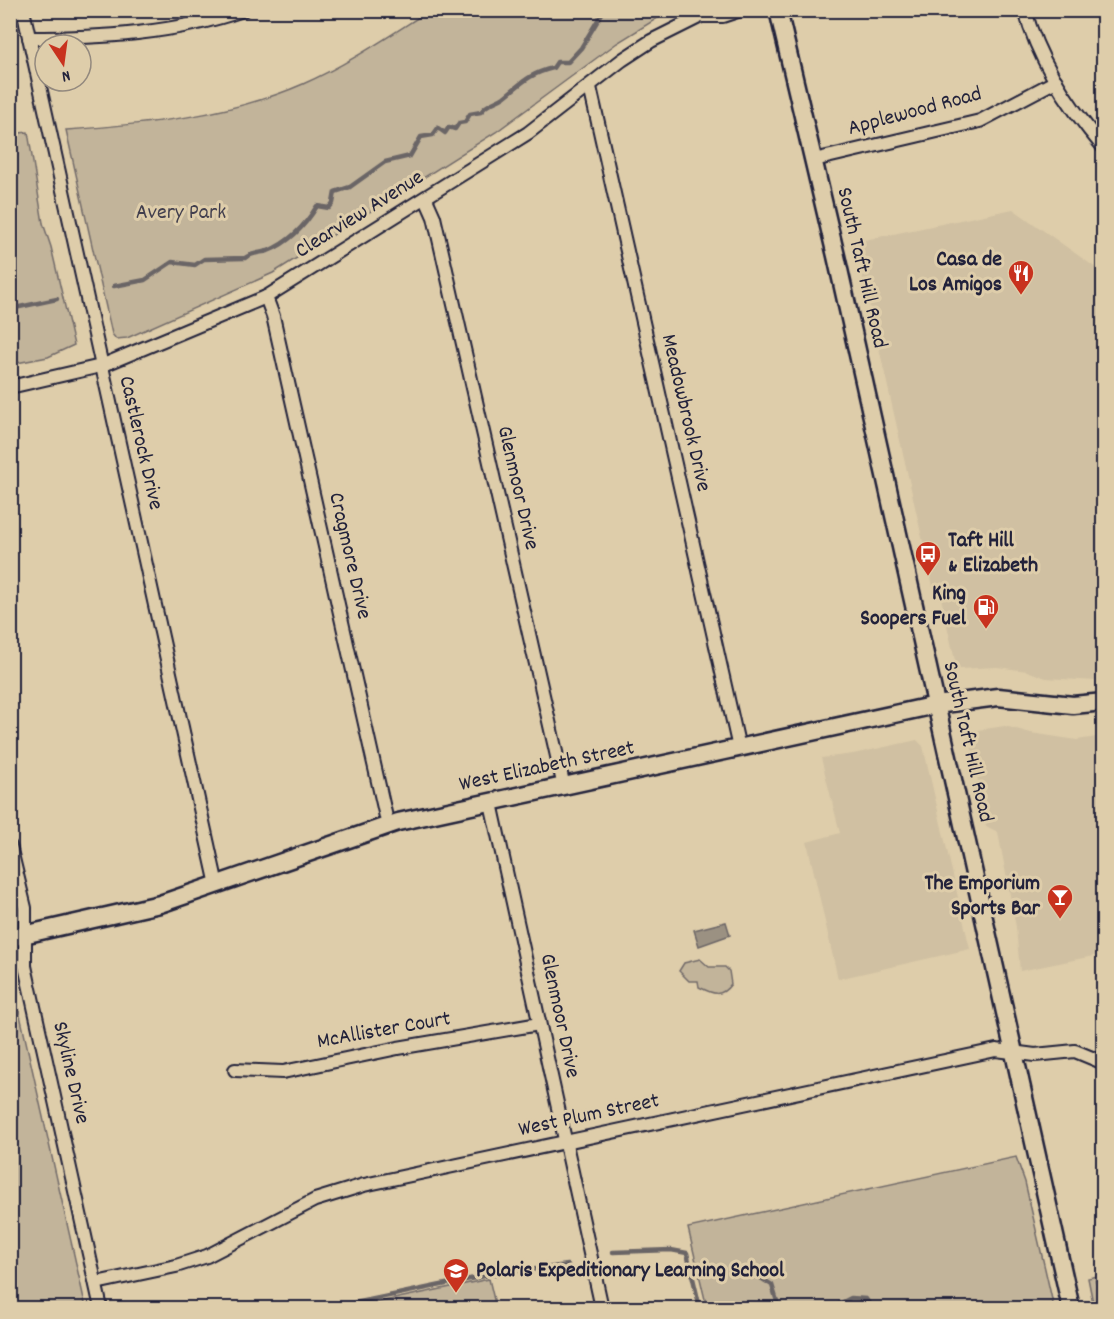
<svg xmlns="http://www.w3.org/2000/svg" width="1114" height="1319" font-family="Dekko,sans-serif">
<style>
.built{fill:#d0c0a2}
.green{fill:#c2b49a;stroke:#726b6a;stroke-width:1.5}
.water{fill:#9b9182;stroke:#6b6566;stroke-width:1.5}
.lines{fill:none;stroke-linecap:round;stroke-linejoin:round}
.stream{stroke:#6b6566;stroke-width:4.5}
.street-casing{stroke:#22223b;stroke-width:16}
.secondary-casing{stroke:#22223b;stroke-width:21}
.street{stroke:#decdaa;stroke-width:12}
.secondary{stroke:#decdaa;stroke-width:16}
.labels{text-anchor:middle;dominant-baseline:central;stroke-width:6;stroke-linejoin:round;paint-order:stroke}
.street-label{font-size:22px;fill:#22223b;stroke:#decdaa}
.park-label{font-size:22px;fill:#423f4e;stroke:#decdaa}
.poi-label{font-size:22px;font-weight:bold;fill:#22223b;stroke:#decdaa;text-anchor:end}
</style>
<rect width="100%" height="100%" fill="#decdaa"/>
<filter id="ink" filterUnits="userSpaceOnUse"><feTurbulence type="fractalNoise" baseFrequency=".0167" numOctaves="2"/><feDisplacementMap in="SourceGraphic" scale="12" xChannelSelector="R" yChannelSelector="G"/><feConvolveMatrix kernelMatrix="1 2 1 2 8 2 1 2 1" color-interpolation-filters="sRGB"/></filter>
<g filter="url(#ink)">
<g class="built">
<path d="M1013 209 1103 273 1104 679 1095 681 1046 678 1027 671 997 667 960 669 956 665 940 594 933 586 855 242Z"/>
<path d="M1005 726 1031 733 1077 740 1103 736V954L1020 971 1016 927 998 832 986 826 972 749 967 738 971 731Z"/>
<path d="M917 740 923 746 970 949 838 979 807 842 840 833 821 758 853 754Z"/>
</g>
<g class="green">
<path d="M430 10 669 11 617 43 496 132 273 273 127 338 116 339 112 334 66 130C147 124 228 117 303 84 347 65 389 36 430 10Z"/>
<path d="M28 132 43 223 51 247 74 345 48 357 11 364V134Z"/>
<path d="M700 959 709 967H725L729 971 731 984C721 998 713 994 699 987L698 981H689L679 971 684 963Z"/>
<path d="M11 975 86 1308H11Z"/>
<path d="M1016 1157 1025 1182 1054 1308H707L688 1228Z"/>
<path d="M1103 1275V1308H1094L1088 1278Z"/>
<path d="M489 1279 496 1308H351Z"/>
</g>
<path class="water" d="M726 922 730 935 699 946 694 930Z"/>
<g class="lines">
<g class="stream">
<path d="M114 286 145 280 172 262 195 265 204 259 245 258C251 253 260 253 268 251 290 242 305 226 317 206L329 208 333 203 335 192 350 187 385 162 410 156 421 137 433 135 438 128 445 133 449 127 455 129 459 123 465 122 470 114 481 112C488 102 496 103 504 97 523 82 529 74 553 68L557 62H568L581 48 604 10"/>
<path d="M10 309 57 299"/>
<path d="M613 1252 671 1250 687 1253 700 1308"/>
<path d="M745 1268 772 1285 779 1308"/>
<path d="M1097 1281 1104 1279"/>
<path d="M331 1308 489 1275 568 1265"/>
<path d="M831 1308 851 1298 866 1299 872 1308"/>
<path d="M1006 1308 1024 1304"/>
</g>
<g class="street-casing">
<g id="street">
<path d="M23 10 217 885"/>
<path d="M1025 10C1038 61 1070 108 1104 148"/>
<path d="M29 38C100 38 175 34 243 10"/>
<path d="M590 87 739 748"/>
<path d="M814 160 980 121 1056 81"/>
<path d="M426 199 434 217 564 787"/>
<path d="M266 297 273 316 388 826"/>
<path d="M10 387 101 366 266 297 528 133 622 60 651 41 701 16H723L741 10"/>
<path d="M491 803 602 1308"/>
<path d="M10 846 25 908V966L101 1308"/>
<path d="M235 1070 283 1072 398 1048 539 1024"/>
<path d="M96 1283 176 1266 207 1256 315 1200 364 1185 996 1050 1035 1055 1075 1051 1104 1063"/>
</g>
</g>
<g class="secondary-casing">
<g id="secondary">
<path d="M778 10 836 256 1071 1308"/>
<path d="M10 938 160 904 398 822 936 705 998 697 1073 705 1104 702"/>
</g>
</g>
<use href="#street" class="street"/>
<use href="#secondary" class="secondary"/>
</g>
</g>
<defs>
<g id="restaurant-pin" transform="scale(1.35)"><path d="M0 17L-7.5 6A9.5 9.5 0 1 1 7.5 6Z" fill="#c8321e" stroke="#decdaa"/><path d="M-5-6h1v4h1v-4h1v4h1v-4h1v5L-1.5 .5V6h-2V.5L-5-1ZM5-6V6H3V1.5H1.5Q1.5-4 5-6Z" fill="#fff"/></g>
<g id="bus-pin" transform="scale(1.35)"><path d="M0 17L-7.5 6A9.5 9.5 0 1 1 7.5 6Z" fill="#c8321e" stroke="#decdaa"/><path d="M-5-6H5V4H4V6H2V4H-2V6H-4V4H-5ZM-3.5-4V0h7V-4ZM-3.5 1.2v1.5H-2V1.2ZM2 1.2v1.5H3.5V1.2Z" fill="#fff"/></g>
<g id="fuel-pin" transform="scale(1.35)"><path d="M0 17L-7.5 6A9.5 9.5 0 1 1 7.5 6Z" fill="#c8321e" stroke="#decdaa"/><path d="M-5.5-6h7V0h2V4h1.3V-2.5L3-4.5l.8-.8L6-3V5H2.5V1h-1V6h-7ZM-4.2-4.7v3.2H.2V-4.7Z" fill="#fff"/></g>
<g id="bar-pin" transform="scale(1.35)"><path d="M0 17L-7.5 6A9.5 9.5 0 1 1 7.5 6Z" fill="#c8321e" stroke="#decdaa"/><path d="M-6-5H6L.8 .8V4.5H3.5V6h-7V4.5H-.8V.8Z" fill="#fff"/></g>
<g id="school-pin" transform="scale(1.35)"><path d="M0 17L-7.5 6A9.5 9.5 0 1 1 7.5 6Z" fill="#c8321e" stroke="#decdaa"/><path d="M0-5L7-2L0 1L-7-2ZM-4 1L0 2.5L4 1V4Q0 6-4 4Z" fill="#fff"/></g>
</defs>
<g fill-rule="evenodd">
<use href="#restaurant-pin" x="1021" y="273"/>
<use href="#bus-pin" x="928" y="554"/>
<use href="#fuel-pin" x="986" y="607"/>
<use href="#bar-pin" x="1060" y="897"/>
<use href="#school-pin" x="456" y="1271"/>
</g>
<g class="labels">
<g class="street-label">
<text transform="translate(915 112) rotate(-15)">Applewood Road</text>
<text transform="translate(360 215) rotate(-32)">Clearview Avenue</text>
<text transform="translate(861 268) rotate(77)">South Taft Hill Road</text>
<text transform="translate(685 413) rotate(77)">Meadowbrook Drive</text>
<text transform="translate(140 443) rotate(77)">Castlerock Drive</text>
<text transform="translate(517 488) rotate(77)">Glenmoor Drive</text>
<text transform="translate(349 556) rotate(77)">Cragmore Drive</text>
<text transform="translate(967 742) rotate(77)">South Taft Hill Road</text>
<text transform="translate(547 767) rotate(-12)">West Elizabeth Street</text>
<text transform="translate(559 1016) rotate(78)">Glenmoor Drive</text>
<text transform="translate(384 1031) rotate(-10)">McAllister Court</text>
<text transform="translate(70 1073) rotate(77)">Skyline Drive</text>
<text transform="translate(589 1116) rotate(-12)">West Plum Street</text>
</g>
<g class="park-label">
<text x="181" y="213">Avery Park</text>
</g>
<g class="poi-label">
<text x="1002" y="260">Casa de<tspan x="1002" dy="25">Los Amigos</tspan></text>
<text x="948" y="541" text-anchor="start">Taft Hill<tspan x="948" dy="25">&amp; Elizabeth</tspan></text>
<text x="966" y="594">King<tspan x="966" dy="25">Soopers Fuel</tspan></text>
<text x="1040" y="884">The Emporium<tspan x="1040" dy="25">Sports Bar</tspan></text>
<text x="476" y="1271" text-anchor="start">Polaris Expeditionary Learning School</text>
</g>
</g>
<rect width="1114" height="1319" fill="none" stroke="#decdaa" stroke-width="36"/>
<rect x="18" y="18" width="1078" height="1283" fill="none" stroke="#22223b" stroke-width="2" filter="url(#ink)"/>
<g transform="translate(63 63) rotate(167)"><circle r="28" fill="#decdaa" stroke="#93897e" stroke-width="1.5"/>
<path d="M0-4.5L10 22L0 15L-10 22Z" fill="#c8321e"/>
<text y="-9" font-size="16" font-weight="bold" text-anchor="middle" fill="#22223b">N</text>
</g>
</svg>
